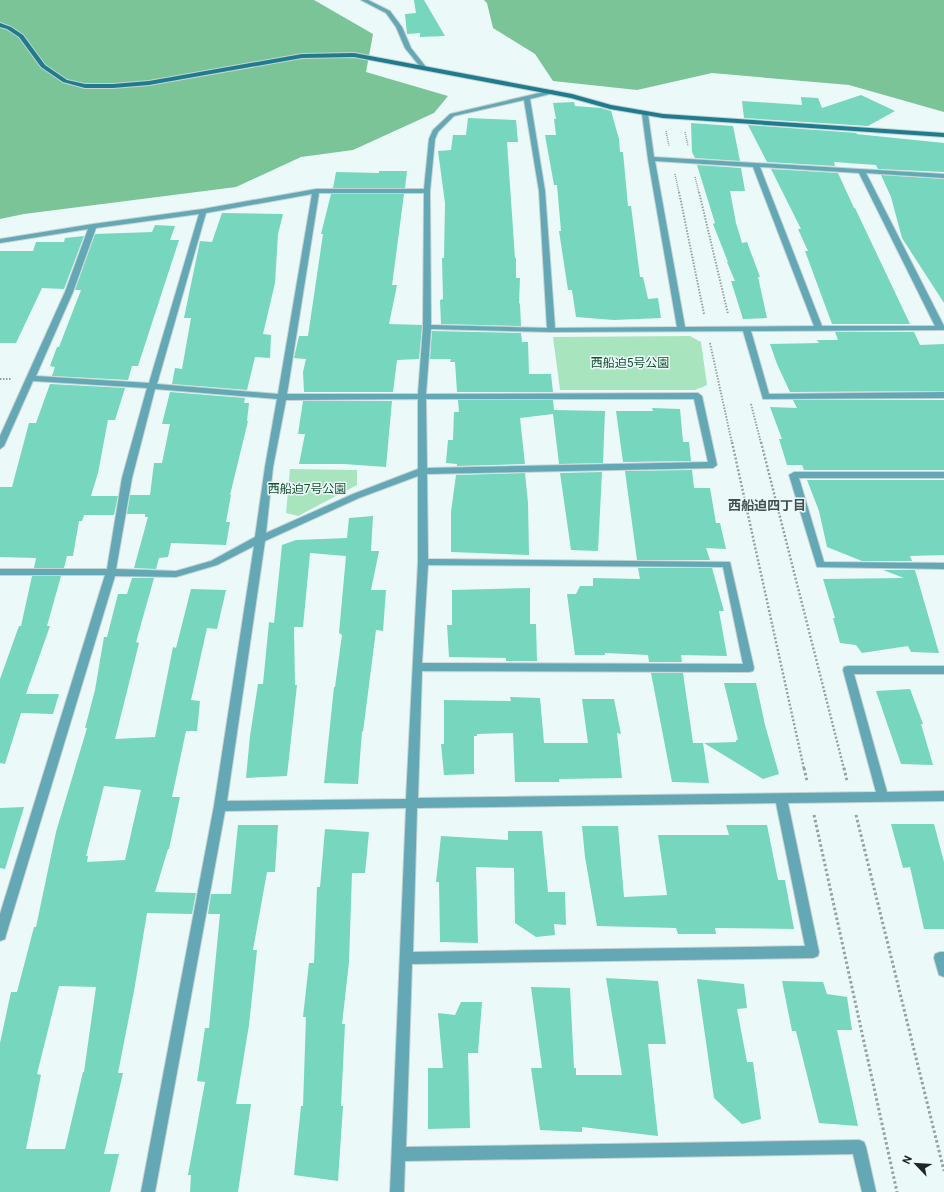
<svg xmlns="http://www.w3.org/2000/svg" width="944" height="1192" font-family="Roboto,'Noto Sans JP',sans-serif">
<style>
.green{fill:#a8e5bf}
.forest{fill:#7ac497}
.building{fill:#76d6be;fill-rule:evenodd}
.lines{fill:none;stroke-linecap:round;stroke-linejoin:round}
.street-casing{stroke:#c6d3d3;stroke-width:2}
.secondary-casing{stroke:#c6d3d3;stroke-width:2}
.path-far3{stroke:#96a1a1;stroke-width:1.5;stroke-dasharray:1 1;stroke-linecap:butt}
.path-far2{stroke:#96a1a1;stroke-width:2;stroke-dasharray:1.5 1.5;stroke-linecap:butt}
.path-far1{stroke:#96a1a1;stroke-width:2.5;stroke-dasharray:2 2;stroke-linecap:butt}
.path{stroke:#96a1a1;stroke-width:3;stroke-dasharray:2.5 2.5;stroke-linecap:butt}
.street{fill:#64a7b5;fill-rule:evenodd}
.secondary{fill:#1f7c8e;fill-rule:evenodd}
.labels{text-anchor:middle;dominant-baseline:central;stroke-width:3;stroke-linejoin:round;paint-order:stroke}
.park-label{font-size:12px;fill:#164f31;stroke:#ebfaf9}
.neighbourhood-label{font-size:13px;font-weight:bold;fill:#434f4f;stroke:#ebfaf9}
</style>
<rect width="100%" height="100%" fill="#ebfaf9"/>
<g class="green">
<path d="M690 336 701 342 707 385 695 390H560L553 337Z"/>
<path d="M290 469 357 470V485L298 516 286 513Z"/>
</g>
<g class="forest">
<path d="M0 0H314L373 34 366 72 448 96 434 113 353 150 301 157 236 187 24 214 0 219Z"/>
<path d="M484 0H944V112L849 85 712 73 637 90 553 81 535 54 493 28 487 3Z"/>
</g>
<g class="building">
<path d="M414 0H424L445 36 420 37V33L407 34 405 14 416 13Z"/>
<path d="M861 95 895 111 868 126 744 118 742 101 802 105 801 97 818 98 822 108Z"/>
<path d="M574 102 575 106 601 108 611 111 619 139 620 152H623L628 206H631L640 277H643L648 299 658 298 661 318 614 320 576 317 572 290H568L559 231H561L557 185H554L545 135H556L554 119H556L553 103Z"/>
<path d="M468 118 516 120 518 142H507L515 258H516V278H520L519 303 520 304 521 326 441 324 440 300 443 299 442 258H444L445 203 438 151 451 150 453 135H466Z"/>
<path d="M691 123 733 126 740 161 695 158 692 152Z"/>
<path d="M748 125 857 133 856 134 944 143V172L878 169 876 165 834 162 835 166 767 162Z"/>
<path d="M697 165 741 168 745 191H730L736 223 742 243 747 242 760 277H758L767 318 743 319 731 281H735L727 262H728L713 224 715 223Z"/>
<path d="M771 169 838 173 854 208H855L910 324H832L805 251H808L798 229H801Z"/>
<path d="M379 171H407L405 188H333L336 172 379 173Z"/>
<path d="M881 175 944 179V303L902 238 891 197Z"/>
<path d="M331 194H404L392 285H397L389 324 422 325V327L419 359 397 360 393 392H304L303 372 306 359 294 358 299 336H308L323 234H321Z"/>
<path d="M222 213 283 214 278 234 275 283 263 334 271 335 270 358 255 357 247 390 172 384 175 368 182 369 191 318H184L200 241 212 242Z"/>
<path d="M155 225 175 226 170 240H179L138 366H132L128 380 52 376 55 367 50 366 57 347H59L81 290H75L95 234 152 232Z"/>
<path d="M84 236 64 289 42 288 16 343H0V251H33L36 242H64L65 238Z"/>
<path d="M432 331 521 333 522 342H528L529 374H551L553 392H457L455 362H450L451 359H430Z"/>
<path d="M835 332H914L920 345 944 344V391L790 392 777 364 770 344 819 343 817 340H838Z"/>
<path d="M50 384 125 388 115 420H108L98 473 91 496H118L114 515H84L82 521H79L73 556H67L64 568H34L36 558 0 557V487H12L29 423H36Z"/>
<path d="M170 392 245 398 244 403H249L247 421H248L230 495H231L226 522H230L226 545 171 543 168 557 159 558 156 569 134 568 148 517H145V514H127L130 495H150L154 463H162L170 424H162Z"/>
<path d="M458 400H553L554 410 605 411 603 463 559 464 553 414 520 418 525 464 457 466V464L446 463 448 440H453L454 412H459Z"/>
<path d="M793 400H944V470H804L802 465H787L779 439H782L770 407 797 408Z"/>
<path d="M303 401H392L386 467 344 464H299L305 434H298Z"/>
<path d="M652 408 680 409 683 442H689L691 461 623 462 616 411H653Z"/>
<path d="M692 470 694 488H710L716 523H720L726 549 706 548 710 560H637L625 471Z"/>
<path d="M602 472 598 551 571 550 560 473Z"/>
<path d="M525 473 528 503 529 555 451 552V512L456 475Z"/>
<path d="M807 480H944V555L910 556 912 561H862L827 547 819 511Z"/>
<path d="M373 516 371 551H379L371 590H386L383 631 376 630 363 732 362 731 358 784 324 783 334 687H335L342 635 339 633 346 556 310 553 303 627H294L295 685H297L287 776 246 778 250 736 258 684H263L269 622 274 623 282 545 296 540 347 538 349 518Z"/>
<path d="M638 568H712L724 611H719L727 656 681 655 682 662H649L648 655 605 653V655H575L567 594H576L580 586H593V578L640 579Z"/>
<path d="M883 570H915L939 653 911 652 908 646 862 653 856 645 840 643 833 618H835L823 579 904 578Z"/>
<path d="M32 576H61L47 626H50L26 694H59L53 714 21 713 5 764 0 763V679L19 626H21Z"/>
<path d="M132 578H154L136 642 139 643 115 739 155 737 173 647 176 648 191 589 226 590 217 629 207 628 191 700 200 701 197 731H186L172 797H180L169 849H168L155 892 196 893 192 914 147 913 134 991 118 1073H123L104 1154H119L110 1192H0V1043L11 992H17L34 927H36L56 832 87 728H85L95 690 104 637H107L118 594H127ZM104 786 141 790 125 860 87 862 88 856H86ZM59 986 96 987 84 1072H83L65 1149H26L41 1075 37 1074Z"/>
<path d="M530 588V624H536L537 661H506V658L449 657 447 625H452V590Z"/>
<path d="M651 673H683L693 743H703L709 783 672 782Z"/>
<path d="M724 683H756L765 725 779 774 763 779 704 743 736 742V740H738Z"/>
<path d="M910 689 923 724H921L933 765 901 764 876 691Z"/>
<path d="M510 697 540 698 544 743H588L582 699H614L621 734 617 733 622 778 559 779V782H515L513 733 477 734V736H474V774L444 775 441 744H444V700L511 701Z"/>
<path d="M24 807 5 869 0 868V808Z"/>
<path d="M891 824H934L944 862V929H924L910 867 903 868Z"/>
<path d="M238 825H278L275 872H267L253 950H257L249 1025 236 1104H251L238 1192H190L191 1175H188L205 1082 197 1081 205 1028H209L220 914H208L211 894H231Z"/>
<path d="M726 825H767L778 880H785L794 929 715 928 716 934H678L676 928 597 926 585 857 582 826H618L624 897 667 895 658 835H729Z"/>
<path d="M325 829 369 832 365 873H352L349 962 342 1024H345L341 1106H343L338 1181 294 1175 301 1106H303L306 1017H303L309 963H314L317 887H320Z"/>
<path d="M508 831H542L548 892H565L566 925 554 924 555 935 536 937 515 923 514 868 476 867 478 943 440 942 439 882H436L441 836 508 840Z"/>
<path d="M606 978 658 981 666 1044H648L658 1136 582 1127V1132L540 1130 531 1068H542L531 987 570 988 574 1068H576V1075H622Z"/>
<path d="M697 979 744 984 747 1008 737 1009 747 1062H753L761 1119 742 1124 714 1098Z"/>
<path d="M782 981 823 982 827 994 847 997 852 1030H837L858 1126 819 1123 796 1031H792Z"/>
<path d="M461 1002H482L478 1053H468L470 1128 428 1129V1068H443L438 1013 455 1015Z"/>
</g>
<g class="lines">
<g class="street-casing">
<g id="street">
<path d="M361 0H368L390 11 402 27 411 48 426 67V69H422L405 48 396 27 386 13Z"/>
<path d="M552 90 554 91V93L530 99 545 191 555 328 677 327 648 159 642 114 645 112 648 114 654 157 944 174V178L866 173 944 326V330L751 331 769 394 944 392V398L763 399 743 331 551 332 431 329 426 394 698 393 702 396 717 465 713 468 427 474 428 559 730 562 754 668 753 671 749 672 422 671 418 798 876 792 843 670 844 667 848 666H944V674H854L887 792 944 791V801L788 803 819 952 818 956 813 958 412 964 406 1147 859 1140 864 1142 866 1147 876 1192H862L853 1154 405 1161 404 1192H390L406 808 225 811 155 1192H141L214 806 254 546 217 565 176 577 115 576 6 935 5 939 0 941V914L105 575H0V569H107L122 478 147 388 33 381 4 446 0 449V436L65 292 88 229 0 243V239L93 224 203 209 316 189H424L429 139 433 130 450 114ZM524 100 539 191 547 328 431 325 430 191 435 139 438 132 454 116ZM655 161 753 167 814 326 685 327ZM760 167 859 173 935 326H822ZM319 193H424L423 327 418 394H287ZM312 194 278 394 157 384 206 213ZM199 214 149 383 36 376 73 292 96 228ZM155 389 277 399 265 467 255 537 211 561 176 571 116 569 132 478ZM418 399V469L353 494 266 533 273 467 286 400ZM426 399H694L708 462 427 468ZM418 476V562L406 799 227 801 265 541 359 498ZM428 565 723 567 743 664 422 663ZM776 803 805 946 413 952 417 808Z"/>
<path d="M794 472H944V478H799L824 562 944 563V569L817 567 789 475Z"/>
<path d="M940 952H944V977L939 975 934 958 935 954Z"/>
</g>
</g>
<g class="secondary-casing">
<path id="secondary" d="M0 23 11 27 23 35 45 65 67 80 85 84H113L149 81 302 54 354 53 572 94 611 105 663 114 944 133V137L663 118 610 109 571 98 354 57 302 58 149 85 113 88H85L63 82 41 67 19 37 7 29 0 27Z"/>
</g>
<g class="path-far3">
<path d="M666 131 669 146"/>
<path d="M685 132 688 146"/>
<path d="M675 174 679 193"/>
<path d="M695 177 699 193"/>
</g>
<g class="path-far2">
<path d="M679 192 704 314"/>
<path d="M699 192 728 314"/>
<path d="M710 343 732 443"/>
<path d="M0 379H11"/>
<path d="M751 404 761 443"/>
</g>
<g class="path-far1">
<path d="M732 442 804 769"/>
<path d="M761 442 844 769"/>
</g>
<g class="path">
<path d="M804 768 807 781"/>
<path d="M844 768 847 781"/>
<path d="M814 815 897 1192"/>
<path d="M856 815 944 1171"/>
</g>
<use href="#street" class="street"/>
<use href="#secondary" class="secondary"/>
</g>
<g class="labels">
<g class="park-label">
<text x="630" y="363">西船迫5号公園</text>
<text x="307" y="489">西船迫7号公園</text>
</g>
<g class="neighbourhood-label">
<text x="767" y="505">西船迫四丁目</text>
</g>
</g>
<g transform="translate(916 1164) rotate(295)" stroke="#ebfaf9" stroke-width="3" paint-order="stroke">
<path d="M0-3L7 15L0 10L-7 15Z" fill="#1f2424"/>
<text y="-6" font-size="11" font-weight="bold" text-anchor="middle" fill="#1f2424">N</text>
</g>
</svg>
